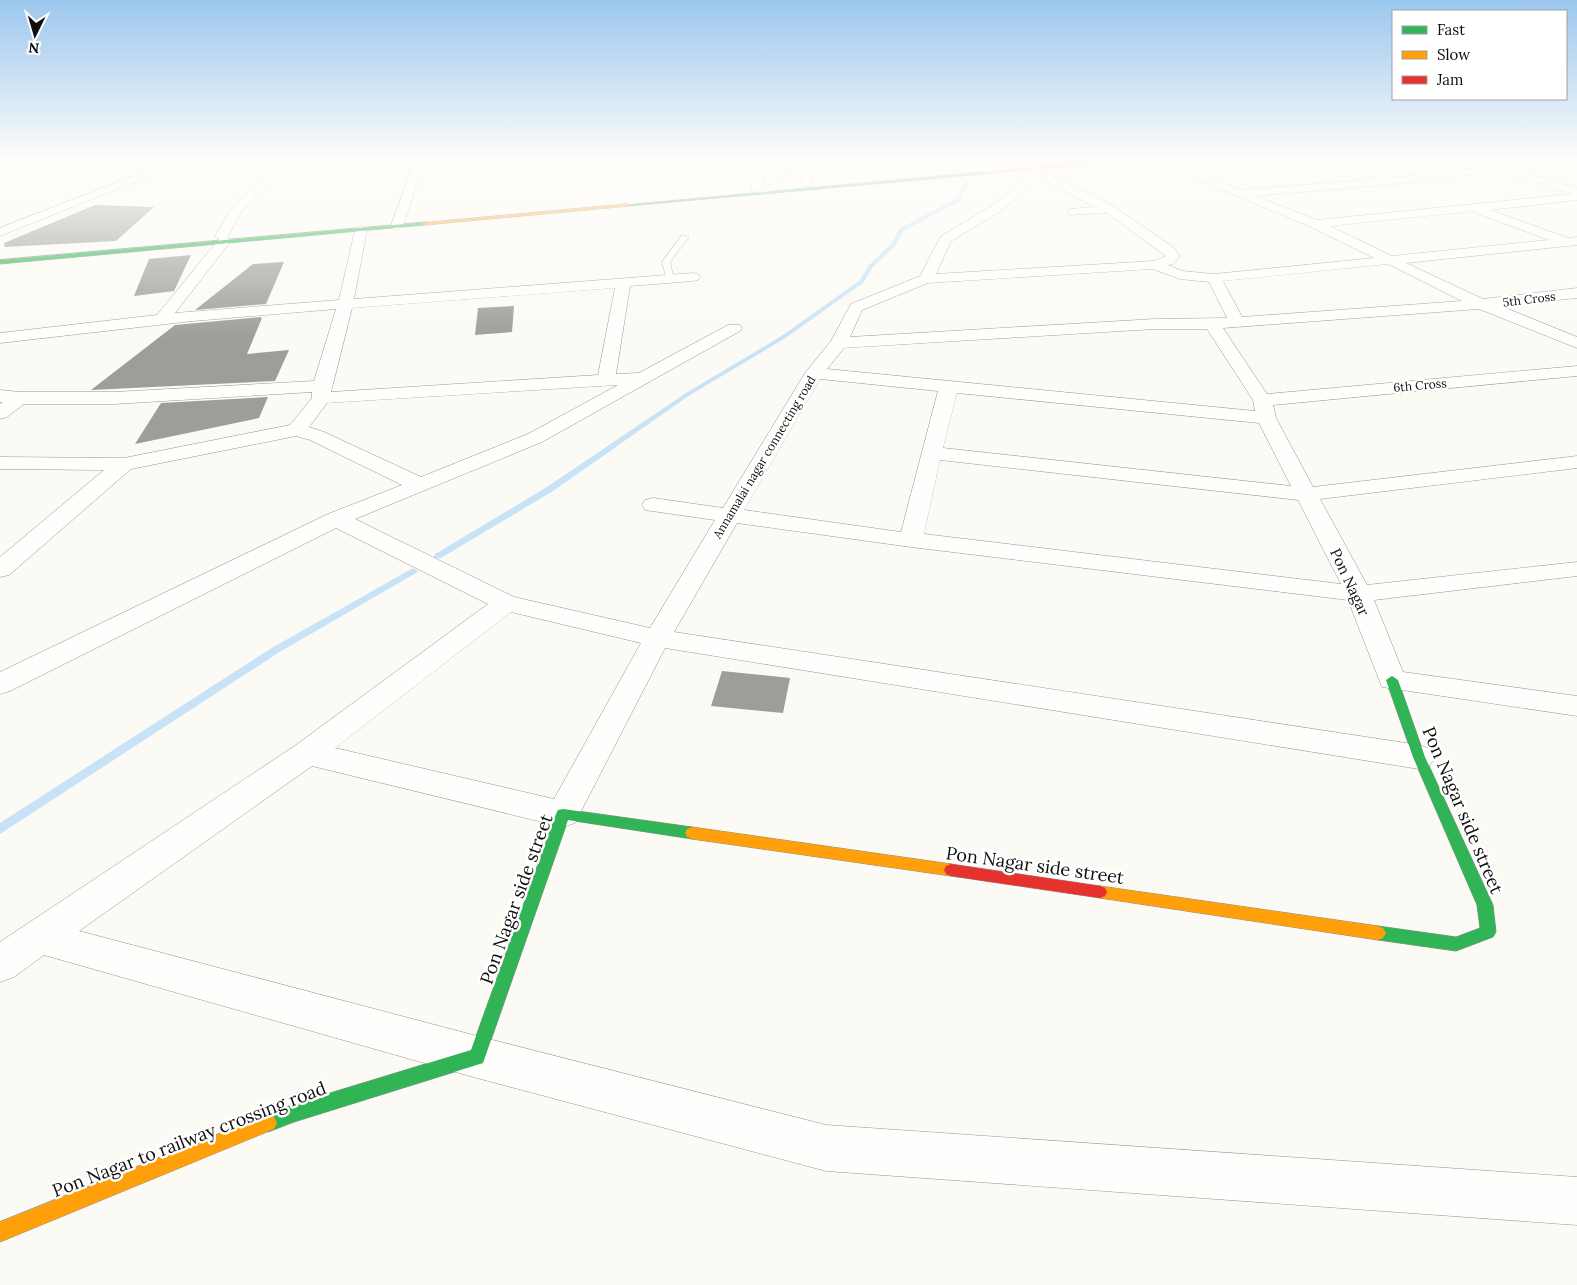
<svg xmlns="http://www.w3.org/2000/svg" width="1577" height="1285" font-family="Lora,serif">
<style>
.lines{fill:none;stroke-linecap:round;stroke-linejoin:round}
.stream{fill:#c8e3f8;fill-rule:evenodd}
.building{fill:#9f9d99}
.lane-casing{stroke:#959492;stroke-width:1}
.street-casing{stroke:#959492;stroke-width:1}
.fast-casing{stroke:#8c8b88;stroke-width:1}
.slow-casing{stroke:#8c8b88;stroke-width:1}
.jam-casing{stroke:#8c8b88;stroke-width:1}
.lane{fill:#fffefd;fill-rule:evenodd}
.street{fill:#fffefd;fill-rule:evenodd}
.fast{fill:#30b455;fill-rule:evenodd}
.slow{fill:#ff9f0a;fill-rule:evenodd}
.jam{fill:#e5322d;fill-rule:evenodd}
.labels{text-anchor:middle;dominant-baseline:central;stroke-width:5;stroke-linejoin:round;paint-order:stroke}
.far-street-label{font-size:12px;fill:#0e0e0e;stroke:#fff}
.street-label{font-size:15px;fill:#0e0e0e;stroke:#fff}
.near-street-label{font-size:18px;fill:#0e0e0e;stroke:#fff}
</style>
<rect width="100%" height="100%" fill="#fcfaf4"/>
<g class="lines">
<g class="stream">
<path d="M806 159H811L783 179H781V177Z"/>
<path d="M966 179 969 180 960 201 903 231 896 245 873 267 863 283 784 339 690 395 553 491 441 558H435L434 556 435 554 547 487 686 393 780 337 859 281 869 265 892 243 899 229 956 199Z"/>
<path d="M413 568 418 571 416 573 278 653 0 834V823L270 649Z"/>
</g>
</g>
<g class="building">
<path d="M95 205 154 207 116 241 5 247 4 243Z"/>
<path d="M191 255 174 291 134 296 149 259Z"/>
<path d="M284 262 266 304 195 310 253 264Z"/>
<path d="M514 306 512 332 475 335 478 308Z"/>
<path d="M260 317 262 318 247 354 289 350 275 381 91 390 175 325Z"/>
<path d="M268 397 259 418 135 444 161 403Z"/>
<path d="M722 671 790 678 783 713 711 706Z"/>
</g>
<g class="lines">
<g class="lane-casing">
<path id="lane" d="M682 235 689 237 670 262 674 279 667 281 662 262Z"/>
</g>
<g class="street-casing">
<g id="street">
<path d="M177 159H192L0 236V228Z"/>
<path d="M274 159H284L269 183 241 212 227 238 231 241 175 313 339 300 355 230 361 226 367 230 354 299 693 273 698 274 700 277 698 280 693 281 630 286 616 374 639 373 728 325H740L742 328 740 331 542 442 355 519 514 597 650 628 715 520 645 510 642 505 645 500 653 498 723 508 805 373 831 341 851 304 920 276 941 236 990 207 1033 173 1029 168 1030 166H1038L1043 171 1113 206 1173 247 1180 256 1173 264 1168 265 1182 271 1214 274 1374 258 1311 227 1148 159H1163L1241 190 1379 179 1332 159H1347L1392 178 1485 167 1478 163 1483 160 1577 188V200L1490 210 1568 238 1577 237V245L1406 263 1483 299 1577 288V298L1501 306 1577 337V348L1479 309 1223 328 1267 394 1577 366V376L1273 405 1276 418 1313 487 1577 456V468L1320 499 1367 585 1577 562V576L1374 600 1403 672 1577 696V716L1382 687 1348 600 911 547 737 523 674 632 1419 745 1430 749 1435 757 1430 765 1419 769 665 648 575 823 563 827 312 766 79 931 477 1036 826 1125 1577 1177V1225L826 1171 477 1078 44 955 14 977 0 982V942L296 745 488 604 336 528 10 691 0 694V672L328 514 402 485 310 440 296 436 131 469 9 575 0 577V557L104 470 0 469V457L124 458 290 425 312 398V392L114 404H24L7 417 0 419V404L3 402H0V390L20 392H114L314 381 336 309 193 321 0 343V333L157 315 219 239 215 236 232 207 261 179ZM1499 171 1572 194 1317 220 1255 196 1395 184ZM1040 178 1095 207 1069 209 1067 212 1069 215 1107 213 1166 256 1154 261 936 274 951 241 998 213ZM1476 211 1478 214 1549 240 1392 256 1330 226ZM1388 264 1462 301 1242 317 1223 281ZM1153 269 1180 279 1209 282 1227 318 1155 319 850 337 862 310 928 283ZM615 288 598 375 331 392 352 308ZM1155 329H1207L1253 400 1255 411 827 369 844 348ZM820 379 938 391 901 532 744 510ZM618 385 528 434 421 477 324 432 309 427 327 403ZM957 393 1259 423 1291 486 943 448ZM940 460 1298 500 1341 584 924 534ZM511 612 641 643 554 799 335 748Z"/>
<path d="M415 159H425L403 226 397 230 393 229 391 226Z"/>
<path d="M728 159H743L758 166 767 159H780L764 174 763 186 770 192 768 194H760L751 188 754 172Z"/>
<path d="M823 159H836L811 176 814 184 812 186H804L800 176 808 167Z"/>
<path d="M975 159H988L1000 167 995 170Z"/>
<path d="M1252 159H1285L1280 162 1240 167 1235 164 1236 162Z"/>
</g>
</g>
<g class="fast-casing">
<g id="fast">
<path d="M984 172 986 174 628 206 626 205Z"/>
<path d="M427 222 425 225 0 264V260Z"/>
<path d="M1392 676 1398 680 1425 757 1493 905 1496 932 1493 937 1456 951 1378 940 1373 938 1370 933 1373 928 1378 926 1456 937 1480 928 1477 905 1413 757 1386 680Z"/>
<path d="M563 809 692 827 697 829 699 833 697 837 692 839 568 820 483 1063 294 1122 268 1132 262 1129 259 1123 262 1117 294 1104 471 1050 556 814 558 810Z"/>
</g>
</g>
<g class="slow-casing">
<g id="slow">
<path d="M1117 159H1136L984 174 982 173Z"/>
<path d="M628 204 630 206 425 225 422 223Z"/>
<path d="M692 827 951 864 956 866 958 870 956 874 951 876 692 839 687 837 685 833 687 829Z"/>
<path d="M1100 886 1378 926 1383 928 1386 933 1383 938 1378 940 1100 898 1095 896 1093 892 1095 888Z"/>
<path d="M268 1114 274 1117 277 1123 274 1129 0 1242V1222Z"/>
</g>
</g>
<g class="jam-casing">
<path id="jam" d="M951 864 1100 886 1105 888 1107 892 1105 896 1100 898 951 876 946 874 944 870 946 866Z"/>
</g>
<use href="#lane" class="lane"/>
<use href="#street" class="street"/>
<use href="#fast" class="fast"/>
<use href="#slow" class="slow"/>
<use href="#jam" class="jam"/>
</g>
<linearGradient id="sky" x2="0" y2="1"><stop stop-color="#9bc7ee"/><stop offset="0.47" stop-color="#fefdfa"/><stop offset="1" stop-color="#fefdfa" stop-opacity="0"/></linearGradient>
<rect width="1577" height="339" fill="url(#sky)"/>
<g class="labels">
<g class="far-street-label">
<text transform="translate(1529 299) rotate(-7)">5th Cross</text>
<text transform="translate(1420 385) rotate(-5)">6th Cross</text>
<text transform="translate(764 457) rotate(-59)">Annamalai nagar connecting road</text>
</g>
<g class="street-label">
<text transform="translate(1350 582) rotate(65)">Pon Nagar</text>
</g>
<g class="near-street-label">
<text transform="translate(1463 810) rotate(67)">Pon Nagar side street</text>
<text transform="translate(1035 865) rotate(8)">Pon Nagar side street</text>
<text transform="translate(516 899) rotate(-70)">Pon Nagar side street</text>
<text transform="translate(189 1139) rotate(-21)">Pon Nagar to railway crossing road</text>
</g>
</g>
<rect x="1392" y="10" width="175" height="90" fill="#ffffff" stroke="#9f9f9f"/>
<rect x="1402" y="26" width="25" height="8" fill="#30b455" stroke="#9f9f9f"/>
<text x="1437" y="35" font-size="15" fill="#0e0e0e">Fast</text>
<rect x="1402" y="51" width="25" height="8" fill="#ff9f0a" stroke="#9f9f9f"/>
<text x="1437" y="60" font-size="15" fill="#0e0e0e">Slow</text>
<rect x="1402" y="76" width="25" height="8" fill="#e5322d" stroke="#9f9f9f"/>
<text x="1437" y="85" font-size="15" fill="#0e0e0e">Jam</text>
<g transform="translate(35 35) rotate(185)" stroke="#ffffff" stroke-width="4" paint-order="stroke">
<path d="M0-4L9 19L0 12L-9 19Z" fill="#0e0e0e"/>
<text y="-8" font-size="14" font-weight="bold" text-anchor="middle" fill="#0e0e0e">N</text>
</g>
</svg>
